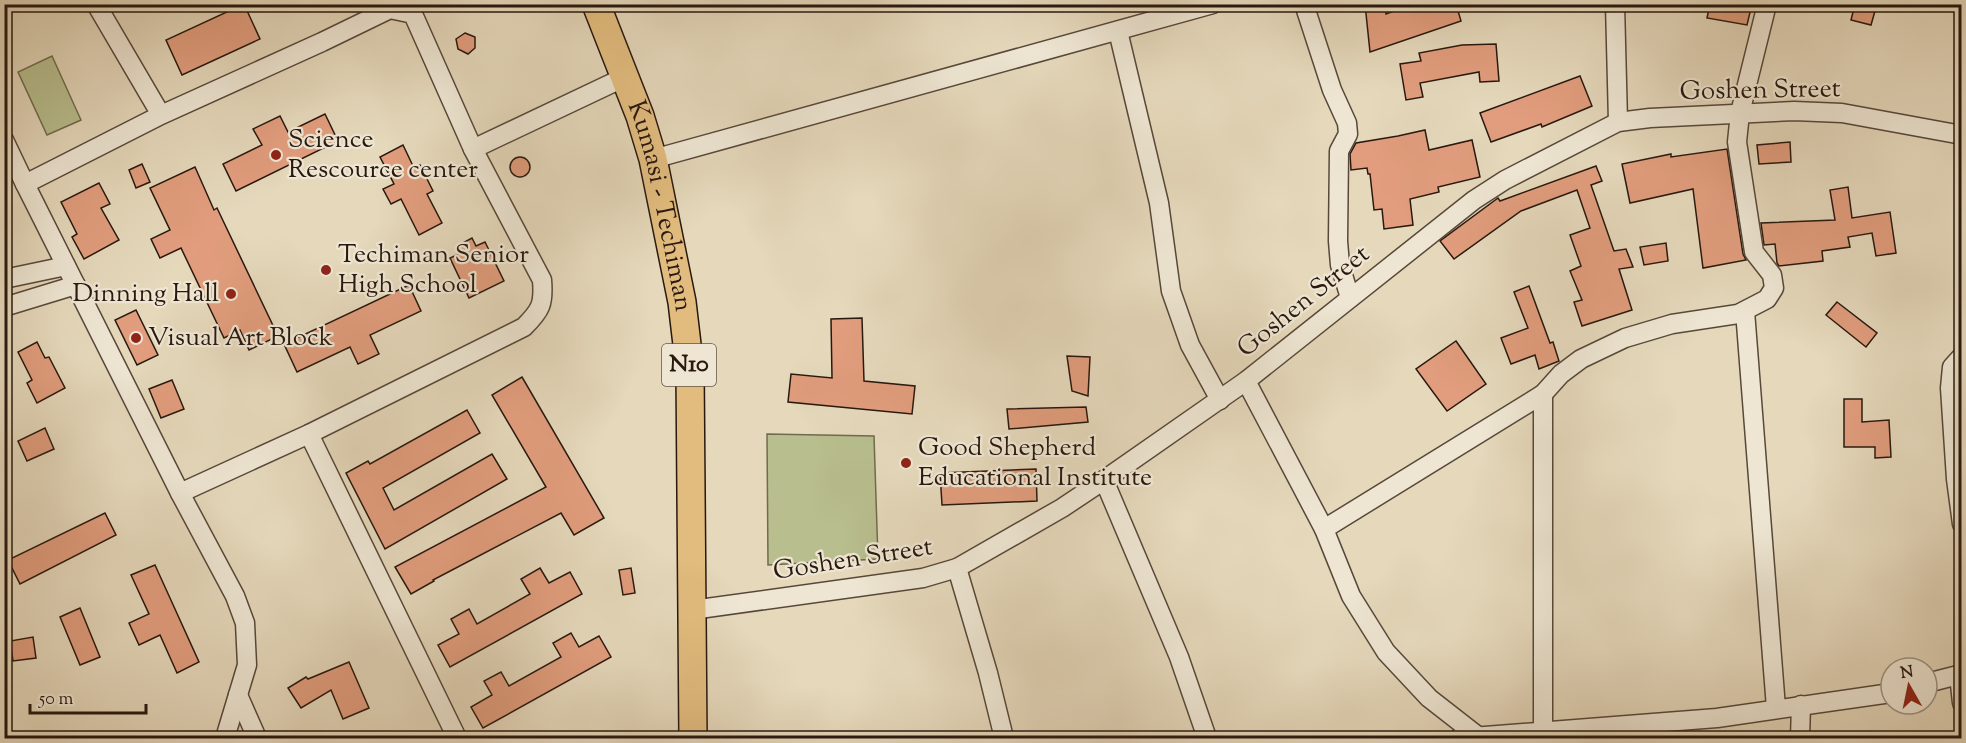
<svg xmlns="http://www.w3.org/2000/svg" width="1966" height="743" font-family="'Sorts Mill Goudy',serif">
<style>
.green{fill:#b8be8e;stroke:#706b4e;stroke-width:1.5}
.building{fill:#e19d7d;stroke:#28180f;stroke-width:1.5}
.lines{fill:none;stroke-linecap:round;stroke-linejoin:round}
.minor-casing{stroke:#57483a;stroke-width:21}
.highway-casing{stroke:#28180f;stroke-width:30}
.minor{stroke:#eee6d3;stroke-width:18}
.highway{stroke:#e2bc7e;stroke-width:27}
.poi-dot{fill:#8f2418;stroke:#eee6d3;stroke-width:2}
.labels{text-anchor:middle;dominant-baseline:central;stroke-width:4.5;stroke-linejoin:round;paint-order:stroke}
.shield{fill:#eee6d3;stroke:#63564a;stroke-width:1.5}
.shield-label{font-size:24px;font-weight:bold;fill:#28180f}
.street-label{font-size:26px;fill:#28180f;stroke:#eee6d3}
.poi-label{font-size:26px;fill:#28180f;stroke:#eee6d3;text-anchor:start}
</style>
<rect width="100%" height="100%" fill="#e5d8bb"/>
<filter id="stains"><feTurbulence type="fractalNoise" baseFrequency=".00333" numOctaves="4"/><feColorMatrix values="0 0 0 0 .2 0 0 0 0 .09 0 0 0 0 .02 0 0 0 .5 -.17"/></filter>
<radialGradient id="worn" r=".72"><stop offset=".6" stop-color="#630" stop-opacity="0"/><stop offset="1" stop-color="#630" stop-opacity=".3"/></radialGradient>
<g class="green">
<path d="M52 56 81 120 47 135 18 72Z"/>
<path d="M767 434 874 436 878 559 768 565Z"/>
</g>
<g class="building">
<path d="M244 4 260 39 182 75 166 40Z"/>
<path d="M1365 4H1385L1386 14 1413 4H1456L1461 21 1370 52Z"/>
<path d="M1710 4H1752L1747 25 1707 18Z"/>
<path d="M1855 4H1877L1871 25 1851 20Z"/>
<path d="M465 33 475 37V48L468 54 458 49 456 39Z"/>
<path d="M1496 44 1499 81 1480 82 1479 72 1420 83 1423 97 1406 100 1400 64 1421 61 1419 53 1462 45Z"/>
<path d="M1580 76 1592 106 1542 127 1541 124 1491 142 1480 113Z"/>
<path d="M325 114 338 141 236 191 223 164 262 145 253 129 280 116 288 132Z"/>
<path d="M1425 130 1429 150 1472 140 1480 177 1438 187 1439 192 1410 199 1413 225 1384 229 1382 209 1374 210 1370 174H1368L1367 168 1351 170 1350 154 1356 143 1398 136Z"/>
<path d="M1790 142 1791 162 1759 164 1757 145Z"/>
<path d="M403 145 414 168 420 165 433 191 427 194 442 223 419 235 401 199 391 204 383 189 394 184 380 157Z"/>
<path d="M1727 149 1743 254 1746 260 1703 268 1693 189 1630 203 1622 164 1671 154V157Z"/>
<circle cx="520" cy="167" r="10"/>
<path d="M142 164 150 182 136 188 129 170Z"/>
<path d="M1596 166 1602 181 1591 185 1614 251 1626 249 1633 267 1619 269 1632 310 1582 326 1574 302 1582 300 1570 271 1581 266 1570 235 1590 228 1577 190 1521 211 1454 259 1440 241 1498 198 1500 201Z"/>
<path d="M195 167 214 210 217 208 278 336 249 350 240 330 224 338 181 248 160 258 151 239 170 230 150 188Z"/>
<path d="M99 183 110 204 101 208 119 240 84 259 72 237 77 234 61 202Z"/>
<path d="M1848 187 1852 218 1890 212 1896 253 1876 256 1872 233 1848 237 1850 247 1822 251 1823 261 1779 266 1777 263 1775 244 1764 245 1761 223 1835 220 1830 190Z"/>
<path d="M472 238 476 246 485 242 504 281 469 298 450 258 461 253 457 246Z"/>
<path d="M1666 243 1668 261 1644 265 1640 247Z"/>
<path d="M409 285 421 311 370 335 379 354 358 364 350 347 297 372 284 344Z"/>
<path d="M1529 286 1550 343 1553 342 1559 361 1539 369 1535 355 1511 364 1501 338 1528 328 1514 292Z"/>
<path d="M1837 302 1877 333 1866 347 1826 315Z"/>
<path d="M136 310 158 355 137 365 115 320Z"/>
<path d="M862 318 864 381 915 386 912 414 788 402 791 374 832 378 831 319Z"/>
<path d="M1456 341 1486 384 1447 411 1416 369Z"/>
<path d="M37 342 45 358 49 357 65 388 37 403 27 383 32 380 18 352Z"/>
<path d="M1067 356 1090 357 1088 396 1072 391Z"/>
<path d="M522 377 604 518 574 535 561 513 433 580 434 581 411 594 395 567 546 487 492 395Z"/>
<path d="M172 380 184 409 161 418 149 389Z"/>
<path d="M1844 399H1862V422L1889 420 1891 457 1875 458V447H1844Z"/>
<path d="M1086 407 1088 422 1009 429 1007 409Z"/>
<path d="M467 410 480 433 383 488 394 510 492 454 507 479 385 549 346 473 368 461 370 464Z"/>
<path d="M45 428 54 449 27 461 18 441Z"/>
<path d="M1036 469 1037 501 942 505 940 473Z"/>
<path d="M105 513 116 535 20 584 8 560Z"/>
<path d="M155 565 199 662 177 673 160 635 139 645 129 623 149 614 131 575Z"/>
<path d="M540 568 549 583 570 572 582 594 450 667 438 645 459 634 451 619 469 609 477 624 530 594 521 579Z"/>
<path d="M631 568 635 593 623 595 619 570Z"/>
<path d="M80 608 100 657 80 665 60 617Z"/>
<path d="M571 633 579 647 599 636 611 657 483 728 471 707 492 695 484 681 501 672 509 686 561 657 553 643Z"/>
<path d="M33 637 36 658 13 661 10 641Z"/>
<path d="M349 662 369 708 343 719 331 690 301 708 288 688 306 677 308 679Z"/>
</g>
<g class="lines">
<g class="minor-casing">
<g id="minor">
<path d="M96 4 161 115 322 42 390 9 413 14 473 149 542 280C544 304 541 310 524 327L309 434 180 493 25 184 161 115"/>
<path d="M1304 4 1332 90 1347 123 1348 134 1339 151 1338 241 1340 265 1350 298"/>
<path d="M1615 4 1618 122"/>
<path d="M1118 31 1159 203 1171 291 1190 345 1220 400"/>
<path d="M4 140 25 184"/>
<path d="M473 149 625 77"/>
<path d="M653 159 1213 4"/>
<path d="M4 279 66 266"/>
<path d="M4 307 76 285"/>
<path d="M1745 311 1776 708"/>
<path d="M1962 356 1952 367 1950 388 1956 479 1962 524"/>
<path d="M1246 381 1324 529 1351 596 1386 652 1429 698 1479 737"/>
<path d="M1543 394V738"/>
<path d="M309 434 457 738"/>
<path d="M1104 480 1179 657 1207 738"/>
<path d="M180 493 235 596 245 623 247 665 225 738"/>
<path d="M1324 529 1543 394 1561 374 1581 359 1625 338 1672 324 1738 314 1767 299 1774 288 1772 275 1754 252 1737 142 1740 113 1767 4"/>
<path d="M957 568 988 673 1004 738"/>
<path d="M692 610 923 578 957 568 1062 508 1104 480 1246 381 1474 200 1505 180 1618 122 1650 118 1794 111 1842 113 1962 135"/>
<path d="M1959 675 1962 703"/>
<path d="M1927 683 1962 674"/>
<path d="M238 695 257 738"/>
<path d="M1459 738 1717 718 1891 693"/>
<path d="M1800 738 1801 705"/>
</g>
</g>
<g class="highway-casing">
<g id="highway">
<path id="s1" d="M596 4 640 116 653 159 682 302 690 370 693 738"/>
</g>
</g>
<use href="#minor" class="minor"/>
<use href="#highway" class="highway"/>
</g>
<g class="poi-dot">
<circle cx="276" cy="155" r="6"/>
<circle cx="326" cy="270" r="6"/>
<circle cx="231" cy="294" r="6"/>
<circle cx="136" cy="338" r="6"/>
<circle cx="906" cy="463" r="6"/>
</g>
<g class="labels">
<rect class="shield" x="662" y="344" width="54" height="42" rx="4.5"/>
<g class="shield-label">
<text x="689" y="365">N10</text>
</g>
<g class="street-label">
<text transform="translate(1760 91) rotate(-1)">Goshen Street</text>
<text stroke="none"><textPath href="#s1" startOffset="213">Kumasi - Techiman</textPath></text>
<text transform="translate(1304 302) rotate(-39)">Goshen Street</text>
<text transform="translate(853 560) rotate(-9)">Goshen Street</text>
</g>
<g class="poi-label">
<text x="288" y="140">Science<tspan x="288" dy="30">Rescource center</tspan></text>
<text x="338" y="255">Techiman Senior<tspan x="338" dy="30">High School</tspan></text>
<text x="219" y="294" text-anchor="end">Dinning Hall</text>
<text x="148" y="338">Visual Art Block</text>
<text x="918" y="448">Good Shepherd<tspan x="918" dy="30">Educational Institute</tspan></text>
</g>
</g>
<rect width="1966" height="743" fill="none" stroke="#e5d8bb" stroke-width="24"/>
<rect x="6" y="6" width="1954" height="731" fill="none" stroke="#28180f" stroke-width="3"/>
<rect x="12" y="12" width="1942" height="719" fill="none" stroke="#28180f" stroke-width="1.5"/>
<g transform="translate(1909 686) rotate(351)"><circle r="28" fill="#eee6d3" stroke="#9f9485" stroke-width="1.5"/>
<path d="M0-4.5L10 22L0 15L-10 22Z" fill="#8f2418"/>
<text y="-9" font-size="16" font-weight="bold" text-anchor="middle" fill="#28180f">N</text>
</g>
<path d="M30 704v9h116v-9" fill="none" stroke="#28180f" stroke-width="3"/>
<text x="39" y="704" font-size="18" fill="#28180f" stroke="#eee6d3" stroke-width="4.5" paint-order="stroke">50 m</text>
<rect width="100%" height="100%" filter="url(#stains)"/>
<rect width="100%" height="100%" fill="url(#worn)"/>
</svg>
